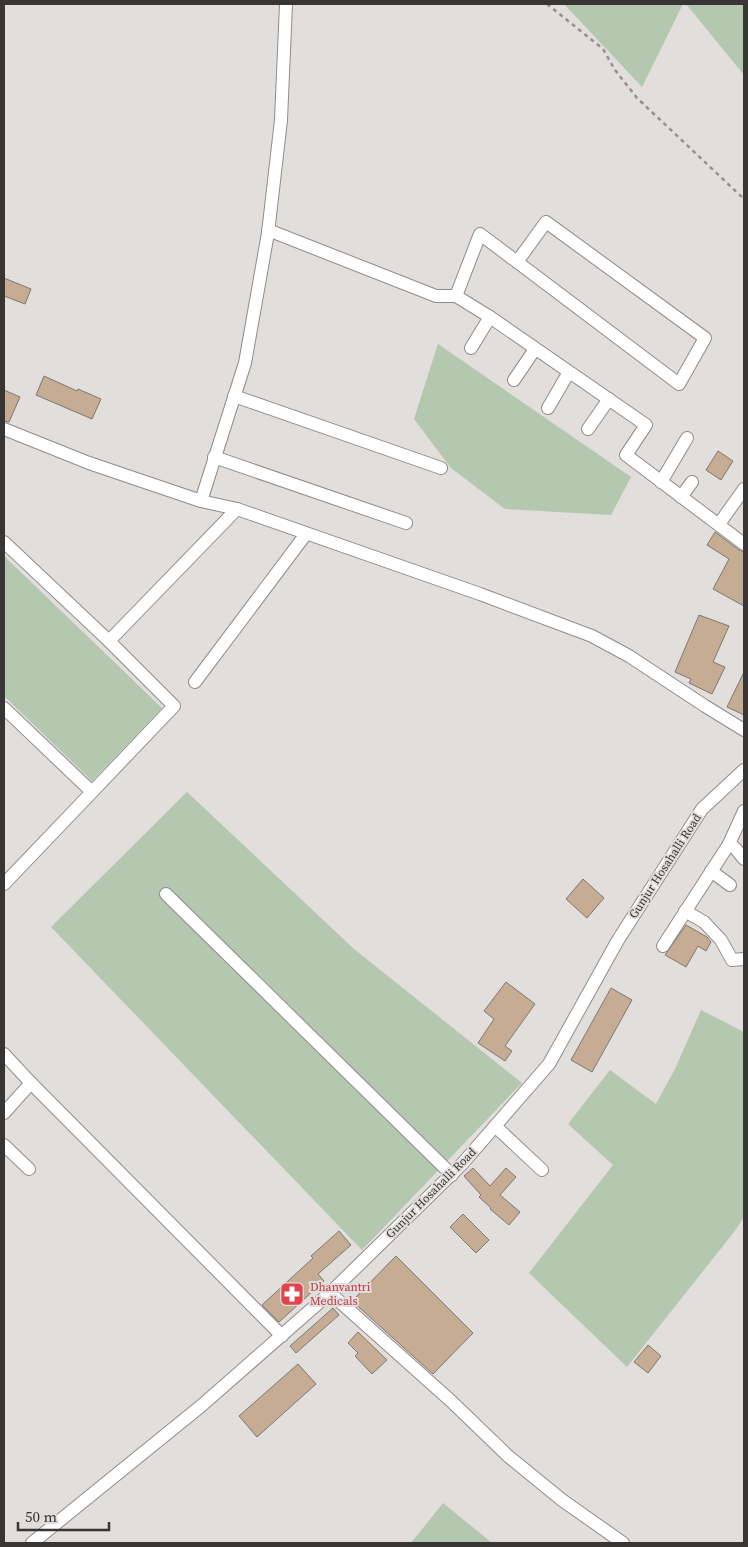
<svg xmlns="http://www.w3.org/2000/svg" width="748" height="1547" font-family="'Source Serif 4',serif">
<style>
.green{fill:#b4c7af}
.building{fill:#c6ac93;stroke:#7b7876}
.lines{fill:none;stroke-linecap:round;stroke-linejoin:round}
.minor-casing{stroke:#8f8c8a;stroke-width:14}
.path{stroke:#93918f;stroke-width:2.5;stroke-dasharray:4 4;stroke-linecap:butt}
.minor{stroke:#fff;stroke-width:12}
.labels{text-anchor:middle;dominant-baseline:central;stroke-width:4;stroke-linejoin:round;paint-order:stroke}
.street-label{font-size:12px;fill:#373635;stroke:#e1dedc}
.health-label{font-size:12px;fill:#be3a42;stroke:#e1dedc;text-anchor:start}
</style>
<rect width="100%" height="100%" fill="#e1dedc"/>
<g class="green">
<path d="M564 4H683L642 87Z"/>
<path d="M686 4H744V75Z"/>
<path d="M438 344 631 477 611 515 505 509 451 468 414 419Z"/>
<path d="M4 556 162 708 92 781 4 696Z"/>
<path d="M187 792 354 949 522 1083 362 1250 51 927Z"/>
<path d="M701 1010 744 1032V1217L734 1232 627 1367 529 1273 613 1165 568 1124 610 1070 656 1104 675 1069Z"/>
<path d="M443 1503 492 1543H411Z"/>
</g>
<g class="building">
<path d="M4 278 31 289 25 304 4 296Z"/>
<path d="M44 376 77 391 78 389 101 399 92 419 36 395Z"/>
<path d="M4 390 20 397 9 422 4 421Z"/>
<path d="M718 451 733 461 721 480 706 470Z"/>
<path d="M715 532 739 550 744 552V606L713 589 729 559 707 545Z"/>
<path d="M699 615 729 626 713 662 725 667 712 694 689 683 691 679 675 672Z"/>
<path d="M744 672V715L727 707Z"/>
<path d="M583 879 604 898 587 918 566 899Z"/>
<path d="M686 925 707 937 711 942 706 951 698 946 686 967 665 955Z"/>
<path d="M506 982 535 1004 505 1046 512 1051 505 1061 478 1043 494 1019 484 1011Z"/>
<path d="M611 988 632 1000 592 1072 571 1060Z"/>
<path d="M473 1168 490 1186 506 1168 516 1177 500 1195 520 1212 509 1225 490 1209 491 1208 479 1197 481 1195 464 1176Z"/>
<path d="M463 1214 489 1240 476 1253 450 1227Z"/>
<path d="M339 1231 351 1245 318 1274 324 1281 279 1322 262 1305 313 1258 311 1256Z"/>
<path d="M396 1256 473 1333 433 1374 352 1301Z"/>
<path d="M333 1308 339 1315 296 1353 290 1346Z"/>
<path d="M358 1332 387 1360 372 1374 355 1356 358 1353 348 1343Z"/>
<path d="M648 1345 661 1356 648 1373 634 1362Z"/>
<path d="M298 1364 316 1384 257 1437 239 1416Z"/>
</g>
<g class="lines">
<g class="minor-casing">
<g id="minor">
<path d="M268 230 436 296H456"/>
<path d="M517 262 546 222 705 338 679 384 480 234 456 296 490 317 646 425 626 455 744 544"/>
<path d="M471 348 490 317"/>
<path d="M514 380 535 349"/>
<path d="M234 396 441 468"/>
<path d="M548 408 569 372"/>
<path d="M4 429 89 463 201 501 237 509 480 594 592 636 629 656 705 706 744 730"/>
<path d="M588 429 609 399"/>
<path d="M214 457 406 523"/>
<path d="M661 482 687 438"/>
<path d="M681 497 692 482"/>
<path d="M201 501 245 363 268 233 281 120 286 4"/>
<path d="M719 524 744 489"/>
<path d="M4 542 109 641 174 706 92 792 4 708"/>
<path d="M109 641 237 509"/>
<path d="M195 682 306 534"/>
<path d="M744 811 729 844 735 848 744 859"/>
<path d="M711 871 730 885"/>
<path d="M4 884 92 792"/>
<path d="M166 894 452 1175"/>
<path d="M685 911 704 922 721 940 732 960 744 959"/>
<path d="M663 946 729 844"/>
<path d="M4 1054 31 1083 282 1336"/>
<path d="M4 1113 31 1083"/>
<path d="M495 1126 542 1170"/>
<path d="M4 1145 29 1169"/>
<path d="M330 1293 451 1401 508 1456 562 1500 623 1543"/>
<path d="M32 1543 201 1406 330 1293 462 1164 549 1064 618 940 702 809 744 770"/>
</g>
</g>
<path class="path" d="M547 4 603 49 615 70 637 98 744 199"/>
<use href="#minor" class="minor"/>
</g>
<defs>
<g id="pharmacy-square" transform="scale(1.25)"><rect x="-9" y="-9" width="18" height="18" rx="4" fill="#e0444e" stroke="#e1dedc"/><path d="M-2-6h4v4h4v4h-4v4h-4v-4h-4v-4h4Z" fill="#fff"/></g>
</defs>
<g fill-rule="evenodd">
<use href="#pharmacy-square" x="292" y="1294"/>
</g>
<g class="labels">
<g class="street-label">
<text transform="translate(665 866) rotate(-57)">Gunjur Hosahalli Road</text>
<text transform="translate(431 1193) rotate(-45)">Gunjur Hosahalli Road</text>
</g>
<g class="health-label">
<text x="310" y="1287">Dhanvantri<tspan x="310" dy="14">Medicals</tspan></text>
</g>
</g>
<rect width="748" height="1547" fill="none" stroke="#373635" stroke-width="10"/>
<path d="M18 1522v8h91v-8" fill="none" stroke="#373635" stroke-width="2.5"/>
<text x="25" y="1522" font-size="15" fill="#373635" stroke="#e1dedc" stroke-width="4" paint-order="stroke">50 m</text>
</svg>
